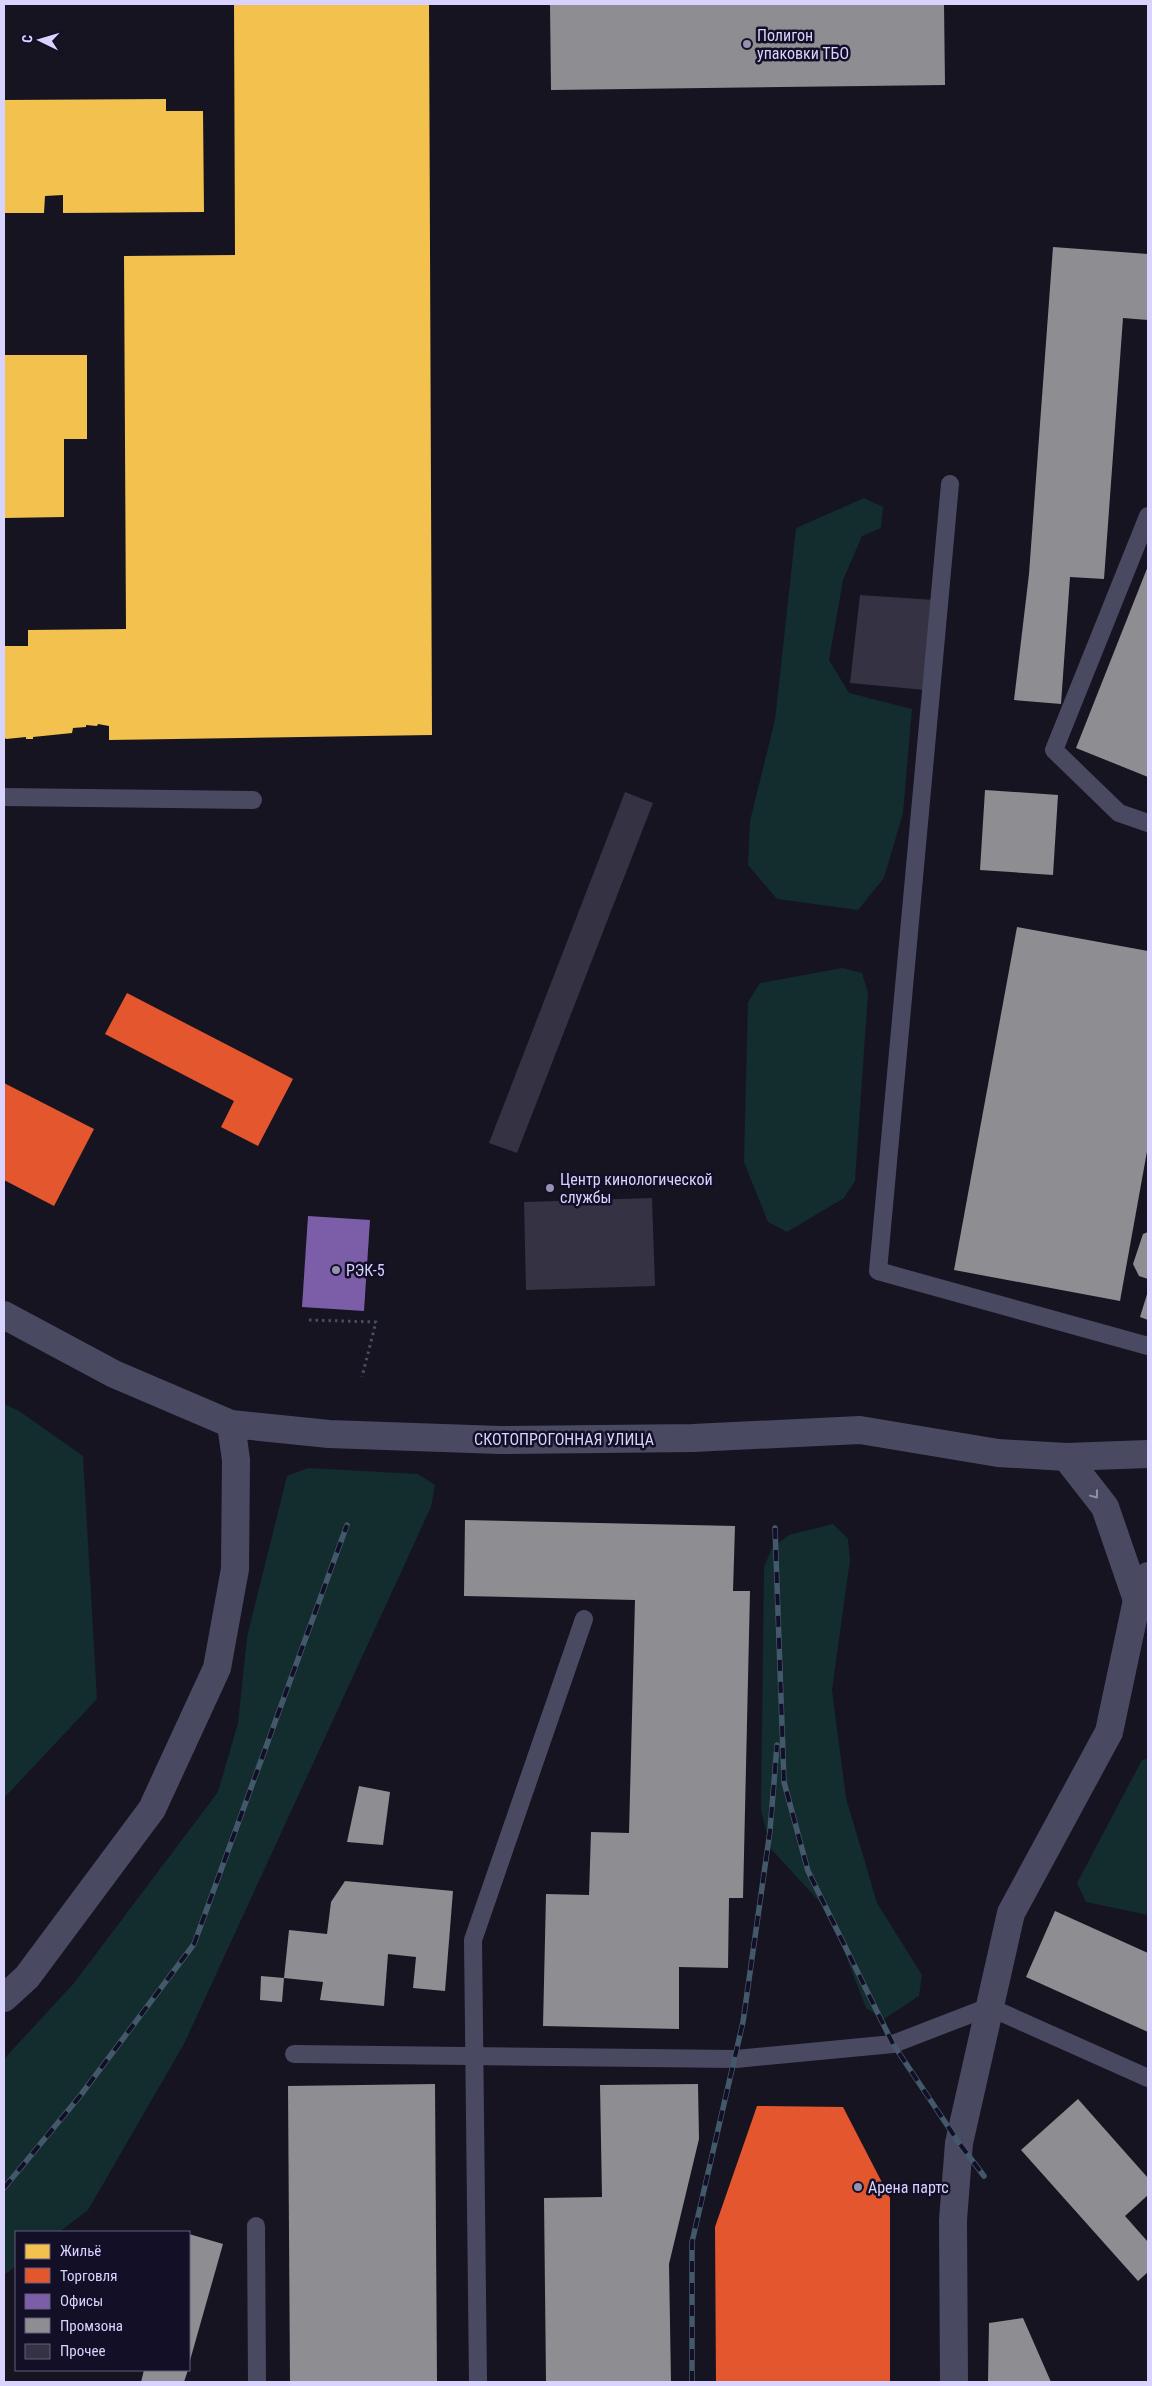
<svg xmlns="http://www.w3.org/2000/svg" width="1152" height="2386" font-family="'Roboto Condensed',sans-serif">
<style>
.green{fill:#132c2d}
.homes{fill:#f2c14e}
.shops{fill:#e4572e}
.offices{fill:#7b5ea7}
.industry{fill:#8d8d92}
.building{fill:#343243}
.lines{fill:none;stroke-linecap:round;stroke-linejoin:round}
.path{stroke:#44505f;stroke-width:3;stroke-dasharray:2.5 4;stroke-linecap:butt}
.service{stroke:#4a4962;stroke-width:18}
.minor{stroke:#4a4962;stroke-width:28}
.tertiary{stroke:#4a4962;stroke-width:28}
.rail-casing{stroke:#43596b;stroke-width:5.5}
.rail{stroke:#130f26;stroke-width:4;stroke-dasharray:11;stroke-linecap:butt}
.oneway{stroke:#928eb0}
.poi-dot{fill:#9591b1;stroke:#130f26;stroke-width:2}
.labels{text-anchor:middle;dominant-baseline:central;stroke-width:5;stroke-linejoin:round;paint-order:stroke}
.poi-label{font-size:16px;fill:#d9d4ff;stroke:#130f26;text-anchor:start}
.street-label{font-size:16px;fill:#d9d4ff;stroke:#130f26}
</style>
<rect width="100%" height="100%" fill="#161421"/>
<g class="green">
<path d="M864 498 883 507 881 528 862 536 843 580 829 660 849 693 912 709 903 813 884 878 858 910 777 899 748 865 750 821 775 720 796 528Z"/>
<path d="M842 968 862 973 868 993 855 1181 844 1198 787 1232 768 1222 744 1162 748 1002 760 983Z"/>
<path d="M4 1404 19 1411 83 1456 97 1699 4 1798Z"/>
<path d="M308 1468 418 1474 435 1485 431 1507 184 2044 88 2210 59 2232H16V2266L4 2275V2059L74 1983 218 1792 238 1723 247 1637 287 1476Z"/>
<path d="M833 1524 848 1539 850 1560 832 1690 846 1798 877 1903 922 1975 919 1996 884 2019 866 2008 829 1912 771 1849 761 1810 764 1567 772 1548 789 1535Z"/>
<path d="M1148 1758V1915L1086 1902 1077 1883 1142 1760Z"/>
</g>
<g class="homes">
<path d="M234 4H429L432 735 109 740V726L98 724 97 726 86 725V727L73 728 72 733 33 737V739H26V737L6 739 4 737V646H28V630L126 629 124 256 235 255Z"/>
<path d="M166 99V111H203L204 212 63 213V195L45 196 44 213H4V100Z"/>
<path d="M4 355H87V439H64V517L4 518Z"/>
</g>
<g class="shops">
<path d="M127 993 293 1079 258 1146 221 1127 234 1101 105 1034Z"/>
<path d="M4 1083 94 1129 54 1206 4 1180Z"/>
<path d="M757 2106 843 2107 890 2198V2382H716L715 2227Z"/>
</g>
<path class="offices" d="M308 1216 370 1220 364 1311 302 1307Z"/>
<g class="industry">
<path d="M550 4H944L945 85 551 90Z"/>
<path d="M1053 247 1148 254V320L1123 318 1104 579 1070 577 1061 704 1014 700 1029 574Z"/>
<path d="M1148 566V777L1076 748Z"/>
<path d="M985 790 1058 795 1053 875 980 870Z"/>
<path d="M1017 927 1148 951V1146L1120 1301 954 1270Z"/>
<path d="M1148 1232V1279L1139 1276 1133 1264 1143 1234Z"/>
<path d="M1148 1291V1320L1140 1317Z"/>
<path d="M465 1520 735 1526 733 1591H750L743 1898H729L728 1968 679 1967V2029L543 2026 546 1894 589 1895 591 1832 629 1833 635 1600 464 1596Z"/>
<path d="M359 1786 390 1792 383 1845 347 1842Z"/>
<path d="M345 1881 453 1891 445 1991 413 1988 416 1957 388 1954 384 2006 320 2000 323 1982 284 1978 289 1930 327 1934 331 1902Z"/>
<path d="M1055 1911 1148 1953V2032L1026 1977Z"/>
<path d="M261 1976 284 1978 282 2002 260 2000Z"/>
<path d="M435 2084 437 2382H290L288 2086Z"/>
<path d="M698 2084 699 2139 669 2264 671 2382H546L544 2198 602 2197 600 2085Z"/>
<path d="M1078 2099 1148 2178V2195L1125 2216 1148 2242V2272L1138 2281 1021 2150Z"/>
<path d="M189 2234 223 2244 189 2364Z"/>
<path d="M1023 2318 1051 2382H988L989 2323Z"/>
<path d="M144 2370H188L184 2382H141Z"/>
</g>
<g class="building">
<path d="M860 595 934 600 925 690 850 683Z"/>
<path d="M625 792 653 803 517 1153 489 1143Z"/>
<path d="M652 1198 655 1286 526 1290 524 1202Z"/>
</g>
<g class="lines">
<path class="path" d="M309 1320 376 1322 362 1377"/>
<g class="service">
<path d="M950 484 878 1271 1148 1346"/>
<path d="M1148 516 1054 750 1119 813 1148 823"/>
<path d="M4 797 253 800"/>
<path d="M294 2054 736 2059 893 2044 989 2007 1148 2078"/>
<path d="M256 2226 257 2382"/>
<path d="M478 2382 473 1940 584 1619"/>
</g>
<g class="minor">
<path d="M231 1424 329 1434 500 1440 693 1438 860 1430 998 1453 1066 1457 1148 1454"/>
<path d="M1066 1457 1105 1507 1137 1600"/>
<path d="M954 2382 953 2220 959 2143 1011 1913 1109 1732 1137 1600 1148 1576"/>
</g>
<path class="tertiary" d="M4 1315 114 1374 231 1424 236 1460 235 1569 217 1668 152 1809 27 1977 4 1998"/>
<g class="rail-casing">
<g id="rail">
<path d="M775 1528 784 1782 808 1871 893 2044 959 2143 984 2176"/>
<path d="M4 2188 80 2096 194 1944 347 1525"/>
<path d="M692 2382V2242L743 2022 770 1831 777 1745"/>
</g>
</g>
<use href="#rail" class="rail"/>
</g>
<defs><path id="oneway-chevron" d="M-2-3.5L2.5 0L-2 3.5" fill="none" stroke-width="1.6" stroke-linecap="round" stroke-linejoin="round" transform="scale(1.25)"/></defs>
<use class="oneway" href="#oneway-chevron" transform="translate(1095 1495) rotate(53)"/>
<g class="poi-dot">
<circle cx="747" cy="44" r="5"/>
<circle cx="550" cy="1188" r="5"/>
<circle cx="336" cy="1270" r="5"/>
<circle cx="858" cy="2187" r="5"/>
</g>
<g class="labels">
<g class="poi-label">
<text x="757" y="35">Полигон<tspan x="757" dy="18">упаковки ТБО</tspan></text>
<text x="560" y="1179">Центр кинологической<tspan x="560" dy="18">службы</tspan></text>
<text x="346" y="1270">РЭК-5</text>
<text x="868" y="2187">Арена партс</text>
</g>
<g class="street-label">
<text x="564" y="1439">СКОТОПРОГОННАЯ УЛИЦА</text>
</g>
</g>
<rect width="1152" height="2386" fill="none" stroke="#d9d4ff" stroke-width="10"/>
<rect x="15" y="2231" width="175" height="140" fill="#130f26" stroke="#625e7d"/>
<rect x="25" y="2244" width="25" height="15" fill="#f2c14e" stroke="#625e7d"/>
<text x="60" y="2256" font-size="15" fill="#d9d4ff">Жильё</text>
<rect x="25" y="2268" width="25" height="15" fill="#e4572e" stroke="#625e7d"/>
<text x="60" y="2281" font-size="15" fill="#d9d4ff">Торговля</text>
<rect x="25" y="2294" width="25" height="15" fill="#7b5ea7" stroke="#625e7d"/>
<text x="60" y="2306" font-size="15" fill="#d9d4ff">Офисы</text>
<rect x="25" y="2318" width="25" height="15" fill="#8d8d92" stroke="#625e7d"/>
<text x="60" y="2331" font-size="15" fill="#d9d4ff">Промзона</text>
<rect x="25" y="2344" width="25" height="15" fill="#343243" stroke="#625e7d"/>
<text x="60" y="2356" font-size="15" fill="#d9d4ff">Прочее</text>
<g transform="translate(40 40) rotate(275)" stroke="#130f26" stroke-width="4" paint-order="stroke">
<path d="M0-4L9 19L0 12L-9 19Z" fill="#d9d4ff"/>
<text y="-8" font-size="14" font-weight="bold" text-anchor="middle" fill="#d9d4ff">С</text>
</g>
</svg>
